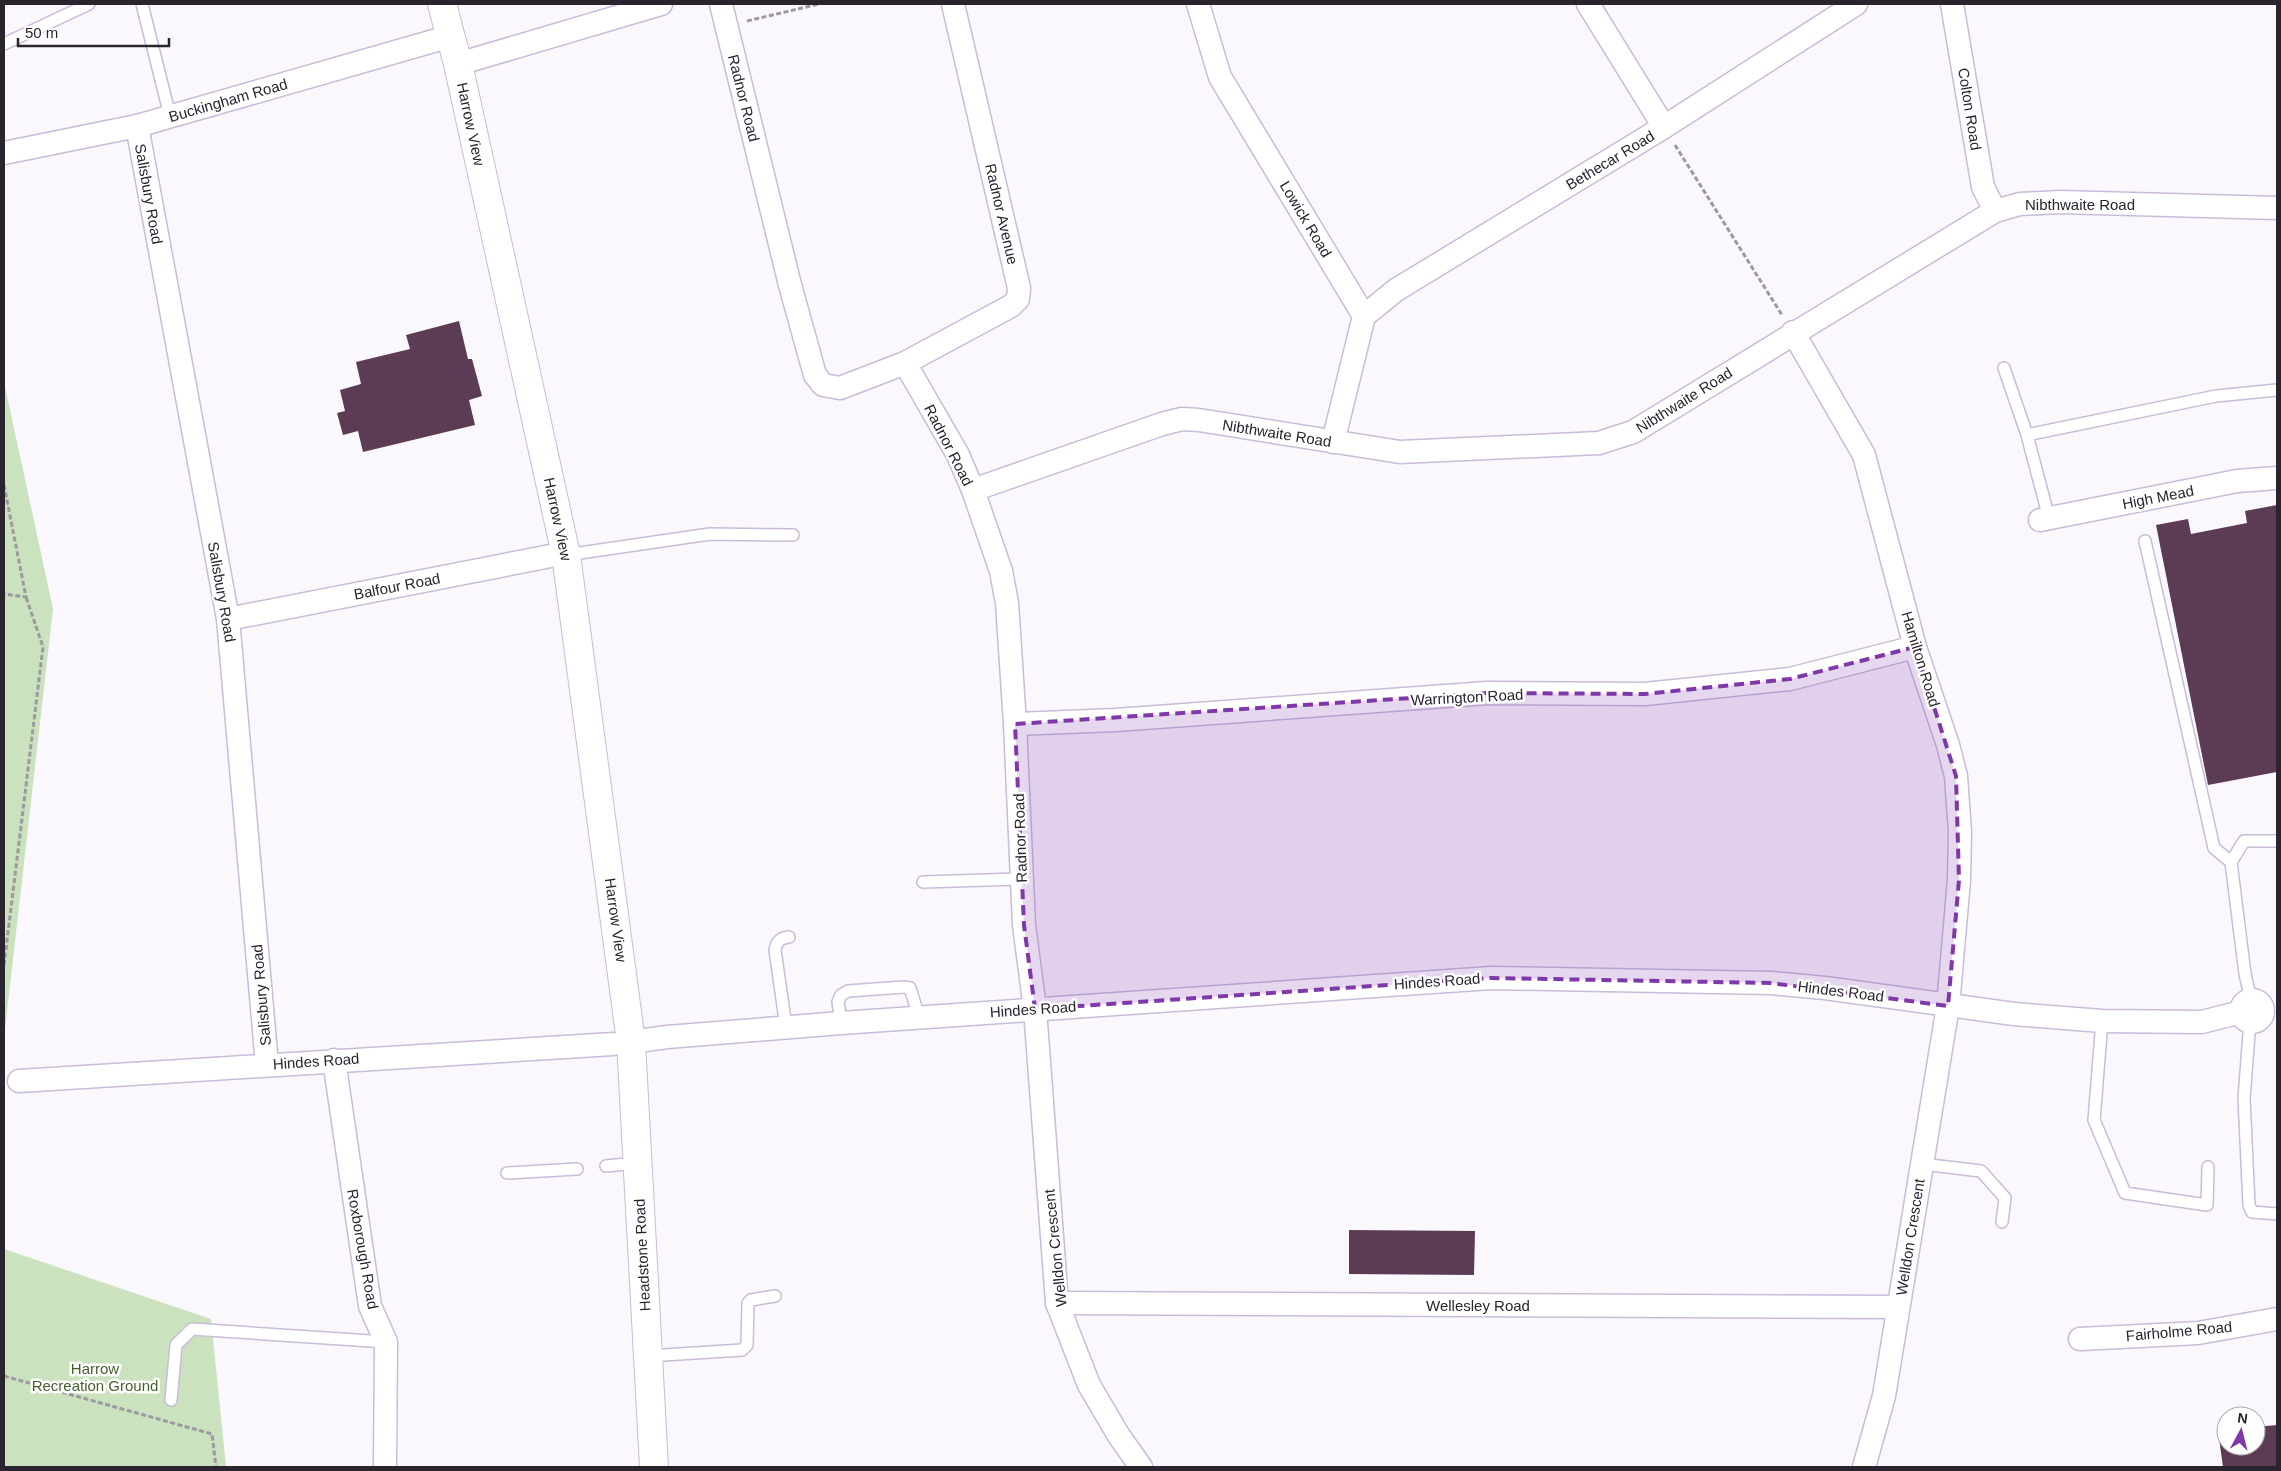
<svg xmlns="http://www.w3.org/2000/svg" width="2281" height="1471" font-family="Arial,sans-serif">
<style>
.green{fill:#cae2be}
.building{fill:#5c3c54}
.lines{fill:none;stroke-linecap:round;stroke-linejoin:round}
.service-casing{stroke:#cabbd9;stroke-width:14}
.minor-casing{stroke:#cabbd9;stroke-width:25}
.tertiary-casing{stroke:#cabbd9;stroke-width:30}
.path{stroke:#9d98a1;stroke-width:3;stroke-dasharray:5 2.5;stroke-linecap:butt}
.service{stroke:#fff;stroke-width:11}
.minor{stroke:#fff;stroke-width:22}
.tertiary{stroke:#fff;stroke-width:28}
.marked{fill:#7f37a9;fill-opacity:0.2;stroke:#7f37a9;stroke-width:4;stroke-dasharray:10 6;stroke-linejoin:round}
.labels{text-anchor:middle;dominant-baseline:central;stroke-width:5;stroke-linejoin:round;paint-order:stroke}
.street-label{font-size:15px;fill:#2a242f;stroke:#fff}
.park-label{font-size:15px;fill:#42622e;stroke:#fff}
</style>
<rect width="100%" height="100%" fill="#faf7fd"/>
<g class="green">
<path d="M4 382 53 609 4 1038Z"/>
<path d="M4 1249 211 1319 226 1467H4Z"/>
</g>
<g class="building">
<path d="M459 321 468 359H472L482 396 469 400 475 425 363 452 358 431 343 435 337 413 345 411 340 390 361 384 356 362 410 349 406 335Z"/>
<path d="M2277 505V772L2208 785 2156 525 2188 519 2191 534 2247 523 2245 511Z"/>
<path d="M1349 1230 1475 1231 1474 1275 1349 1274Z"/>
<path d="M2277 1425V1467H2223L2218 1431H2226V1446H2256V1427Z"/>
</g>
<g class="lines">
<g class="service-casing">
<g id="service">
<path d="M142 4 170 116"/>
<path d="M4 44 89 4"/>
<path d="M2004 368 2027 435 2049 518"/>
<path d="M2027 435 2216 396 2277 390"/>
<path d="M2145 541 2214 848 2231 862"/>
<path d="M566 555 710 534 793 535"/>
<path d="M923 882 1022 879"/>
<path d="M2251 1000 2245 974 2231 862 2244 841H2277"/>
<path d="M2102 1021 2094 1120 2125 1193 2207 1205 2208 1167"/>
<path d="M2250 1021 2244 1098 2249 1205 2252 1212 2277 1214"/>
<path d="M841 1023 838 1002 841 995 848 991 904 987 910 988 919 1017"/>
<path d="M786 1027 775 950C777 941 780 938 789 937"/>
<path d="M1922 1164 1981 1171 2005 1198 2002 1222"/>
<path d="M606 1166 636 1163"/>
<path d="M507 1173 577 1169"/>
<path d="M648 1356 742 1350 747 1345 748 1303 751 1300 775 1296"/>
<path d="M171 1400 176 1345 192 1329 386 1342"/>
</g>
</g>
<g class="minor-casing">
<g id="minor">
<path d="M721 4 790 285 815 375 823 385 840 388 905 363 958 455 973 490 1001 571 1007 603 1015 724 1024 925 1035 1009 1057 1303 1089 1385 1119 1436 1141 1467"/>
<path d="M1198 4 1220 77 1364 316 1333 442"/>
<path d="M1588 4 1664 127"/>
<path d="M1952 4 1983 187 1995 211"/>
<path d="M458 64 661 4"/>
<path d="M137 126 228 619 267 1065"/>
<path d="M4 153 137 126 451 36"/>
<path d="M1364 316 1396 290 1664 127 1856 4"/>
<path d="M1793 332 1864 455 1915 647 1948 745 1956 776 1960 832 1959 880 1948 1006 1884 1396 1864 1467"/>
<path d="M905 363 1011 306 1018 299 1019 288 953 4"/>
<path d="M973 490 1162 424 1182 419 1199 420 1400 452 1599 443 1633 432 1995 211 2020 204 2060 202 2277 208"/>
<path d="M2040 520 2237 481 2277 478"/>
<path d="M228 619 566 553"/>
<path d="M1015 724 1116 720 1487 693 1645 694 1790 679 1915 647"/>
<circle cx="2252" cy="1011" r="11"/>
<path d="M631 1042 667 1037 841 1023 1491 978 1771 983 1825 988 2014 1014 2102 1021 2202 1022 2241 1012"/>
<path d="M334 1060 370 1306 386 1342 385 1467"/>
<path d="M19 1081 613 1044"/>
<path d="M1057 1303 1898 1307"/>
<path d="M2080 1339 2198 1333 2277 1319"/>
</g>
</g>
<g class="tertiary-casing">
<path id="tertiary" d="M442 4 458 64 566 555 631 1042 654 1467"/>
</g>
<g class="path">
<path d="M747 21 819 4"/>
<path d="M1675 145 1782 315"/>
<path d="M4 485 26 597 4 594"/>
<path d="M4 965 43 647 26 597"/>
<path d="M4 1376 212 1434 216 1467"/>
</g>
<use href="#service" class="service"/>
<use href="#minor" class="minor"/>
<use href="#tertiary" class="tertiary"/>
</g>
<path class="marked" d="M1915 647 1956 776 1959 880 1948 1006 1771 983 1491 978 1035 1009 1024 925 1015 724 1487 693 1645 694 1790 679Z"/>
<g class="labels">
<g class="street-label">
<text transform="translate(744 98) rotate(76)">Radnor Road</text>
<text transform="translate(228 100) rotate(-16)">Buckingham Road</text>
<text transform="translate(1970 109) rotate(81)">Colton Road</text>
<text transform="translate(471 124) rotate(78)">Harrow View</text>
<text transform="translate(1610 160) rotate(-31)">Bethecar Road</text>
<text transform="translate(149 194) rotate(80)">Salisbury Road</text>
<text x="2080" y="204">Nibthwaite Road</text>
<text transform="translate(1002 214) rotate(77)">Radnor Avenue</text>
<text transform="translate(1306 219) rotate(59)">Lowick Road</text>
<text transform="translate(1684 400) rotate(-32)">Nibthwaite Road</text>
<text transform="translate(1277 433) rotate(9)">Nibthwaite Road</text>
<text transform="translate(949 445) rotate(63)">Radnor Road</text>
<text transform="translate(2158 497) rotate(-11)">High Mead</text>
<text transform="translate(558 519) rotate(78)">Harrow View</text>
<text transform="translate(397 586) rotate(-11)">Balfour Road</text>
<text transform="translate(222 592) rotate(80)">Salisbury Road</text>
<text transform="translate(1921 659) rotate(73)">Hamilton Road</text>
<text transform="translate(1467 697) rotate(-3)">Warrington Road</text>
<text transform="translate(1020 838) rotate(-92)">Radnor Road</text>
<text transform="translate(616 920) rotate(82)">Harrow View</text>
<text transform="translate(1437 981) rotate(-4)">Hindes Road</text>
<text transform="translate(1841 991) rotate(7)">Hindes Road</text>
<text transform="translate(261 995) rotate(-95)">Salisbury Road</text>
<text transform="translate(1033 1009) rotate(-4)">Hindes Road</text>
<text transform="translate(316 1061) rotate(-4)">Hindes Road</text>
<text transform="translate(1910 1237) rotate(-81)">Welldon Crescent</text>
<text transform="translate(1055 1248) rotate(-96)">Welldon Crescent</text>
<text transform="translate(363 1249) rotate(80)">Roxborough Road</text>
<text transform="translate(642 1255) rotate(-93)">Headstone Road</text>
<text x="1478" y="1305">Wellesley Road</text>
<text transform="translate(2179 1331) rotate(-5)">Fairholme Road</text>
</g>
<g class="park-label">
<text x="95" y="1368">Harrow<tspan x="95" dy="17">Recreation Ground</tspan></text>
</g>
</g>
<rect width="2281" height="1471" fill="none" stroke="#2a242f" stroke-width="10"/>
<g transform="translate(2241 1431) rotate(7)"><circle r="24" fill="#ffffff" stroke="#aaa7ac"/>
<path d="M0-4L9 19L0 12L-9 19Z" fill="#7f37a9"/>
<text y="-8" font-size="14" font-weight="bold" text-anchor="middle" fill="#2a242f">N</text>
</g>
<path d="M18 38v8h151v-8" fill="none" stroke="#2a242f" stroke-width="2.5"/>
<text x="25" y="38" font-size="15" fill="#2a242f" stroke="#ffffff" stroke-width="4" paint-order="stroke">50 m</text>
</svg>
